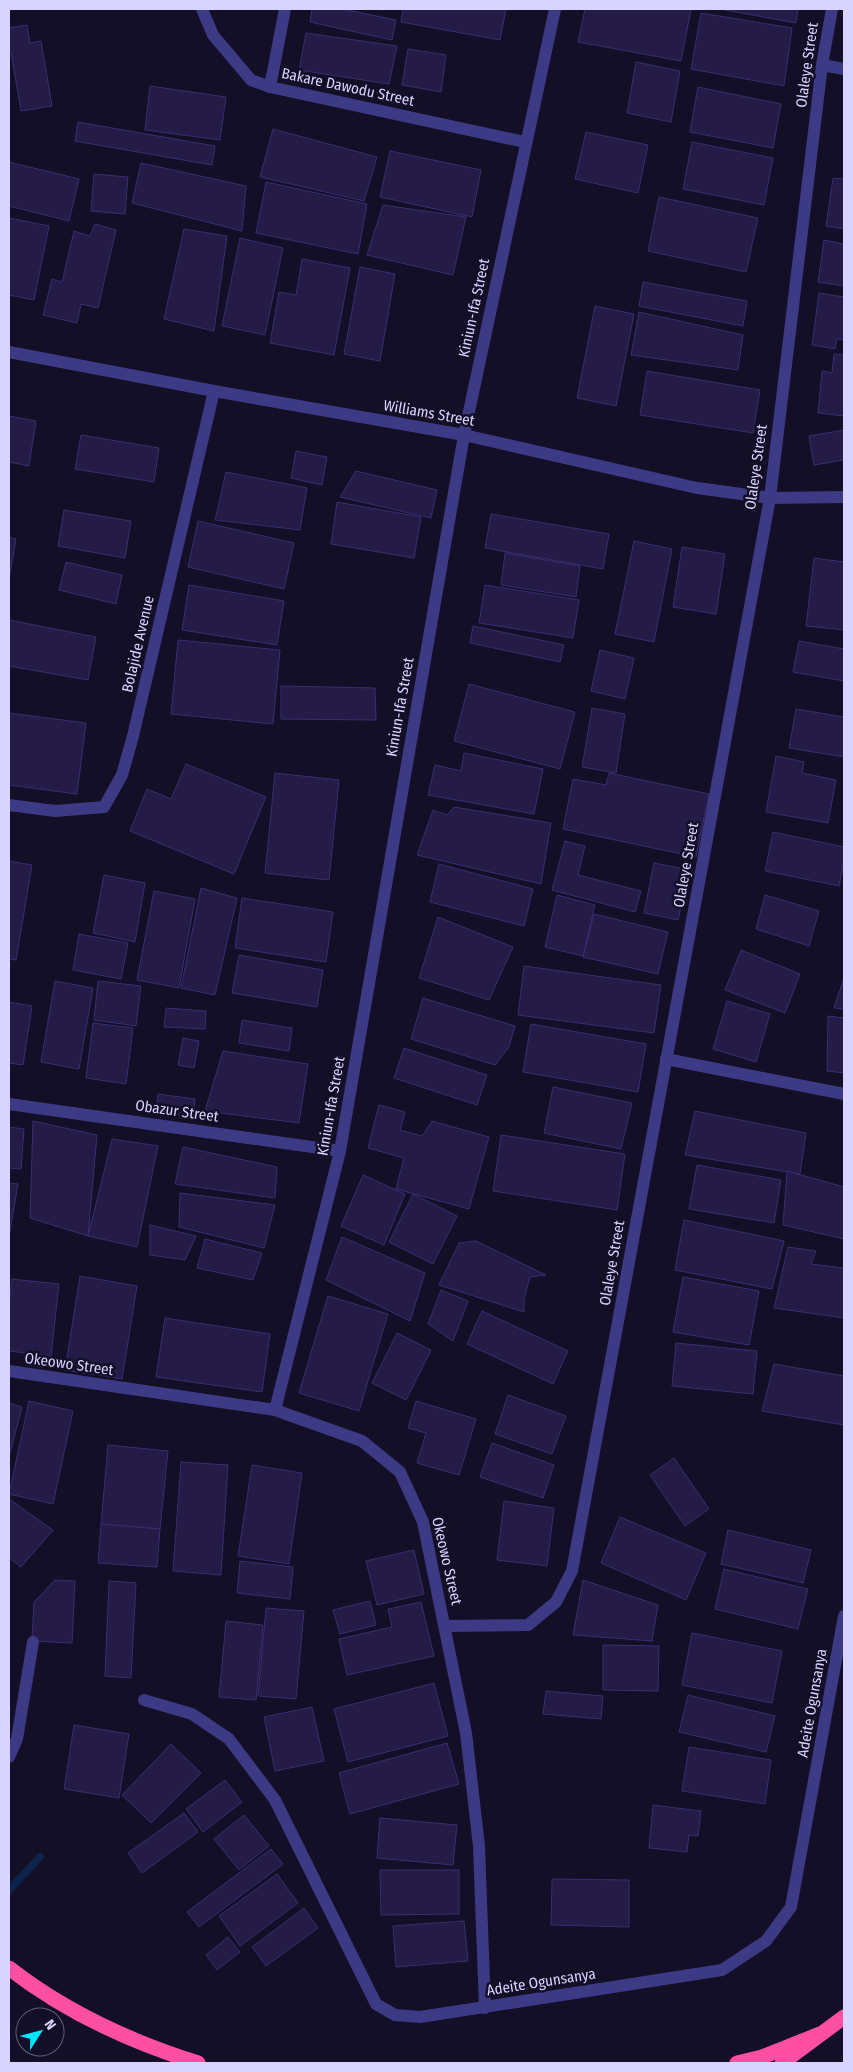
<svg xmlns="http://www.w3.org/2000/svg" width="853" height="2072" font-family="'Fira Sans Condensed',sans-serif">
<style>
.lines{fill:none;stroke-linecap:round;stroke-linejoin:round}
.stream{stroke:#0c2248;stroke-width:8}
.building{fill:#241b47;stroke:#3b2d73}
.street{stroke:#3d3a85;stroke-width:12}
.highway{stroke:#ff4fa3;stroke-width:15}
.labels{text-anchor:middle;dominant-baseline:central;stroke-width:5;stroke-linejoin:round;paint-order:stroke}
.street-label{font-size:15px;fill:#d9d4ff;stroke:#130f26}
</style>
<rect width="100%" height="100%" fill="#130f26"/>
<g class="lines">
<path class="stream" d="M9 1890 40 1857"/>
</g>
<g class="building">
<path d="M312 9H342L396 20 392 40 310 22Z"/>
<path d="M403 9H506L500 40 401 22Z"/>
<path d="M585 9H691L681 61 578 42Z"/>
<path d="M720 9H798L796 23Z"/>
<path d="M701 13 792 28 784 86 691 69Z"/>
<path d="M27 25 30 43 41 41 52 106 21 111 11 52 9 53V28Z"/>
<path d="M306 33 397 46 389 84 299 70Z"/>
<path d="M408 49 446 55 441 92 402 85Z"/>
<path d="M636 62 680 71 671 122 627 113Z"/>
<path d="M150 86 226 97 220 140 145 130Z"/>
<path d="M698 87 781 104 773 148 690 132Z"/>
<path d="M78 122 215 146 212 165 75 141Z"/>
<path d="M273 129 377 157 364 201 260 177Z"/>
<path d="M586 132 648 145 638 193 575 179Z"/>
<path d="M692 142 773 158 764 205 683 189Z"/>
<path d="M390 151 481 170 472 217 380 197Z"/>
<path d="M9 162 79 179 69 221 9 206Z"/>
<path d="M141 163 246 186 242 231 132 203Z"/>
<path d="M94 174 128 177 125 214 91 211Z"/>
<path d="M833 178 844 179V229L826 226Z"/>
<path d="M266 182 367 204 358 254 256 233Z"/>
<path d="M659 197 758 218 746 272 648 251Z"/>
<path d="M383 205 466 217 453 275 367 255Z"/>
<path d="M9 218 49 226 34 300 9 295Z"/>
<path d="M95 224 116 230 98 308 81 304 77 323 43 315 52 279 62 282 74 231 90 236Z"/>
<path d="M184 229 227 236 214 331 164 319Z"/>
<path d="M240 238 283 248 265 335 222 326Z"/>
<path d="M824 240 844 244V286L818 282Z"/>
<path d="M302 259 350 268 334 355 270 343 279 292 296 295Z"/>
<path d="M360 267 395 274 380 361 344 354Z"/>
<path d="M643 282 747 301 743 326 639 306Z"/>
<path d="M819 293 844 297V340L837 339 835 349 812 345Z"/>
<path d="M595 306 634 314 616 406 577 398Z"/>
<path d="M639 312 743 335 738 370 631 355Z"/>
<path d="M834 354 844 355V416L818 413 822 371 832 373Z"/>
<path d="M647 371 760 390 753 433 640 415Z"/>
<path d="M9 416 36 421 29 466 9 462Z"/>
<path d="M844 430V460L814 465 809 436Z"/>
<path d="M81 435 159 448 154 482 75 469Z"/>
<path d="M296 451 327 457 322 485 291 478Z"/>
<path d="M356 471 437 490 431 518 340 497Z"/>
<path d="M226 472 307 488 300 530 215 520Z"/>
<path d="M337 502 421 517 414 558 331 544Z"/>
<path d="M64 510 131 521 125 558 58 546Z"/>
<path d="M491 514 609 534 603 569 485 548Z"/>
<path d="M198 521 294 543 284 589 188 567Z"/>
<path d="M9 537 16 539 9 579Z"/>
<path d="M634 541 672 549 654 642 615 634Z"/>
<path d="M682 547 725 554 716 614 673 607Z"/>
<path d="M505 553 580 566 576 597 501 585Z"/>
<path d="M814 558 844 562V630L806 626Z"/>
<path d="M66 562 122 575 116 604 59 590Z"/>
<path d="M189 585 284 601 277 645 182 630Z"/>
<path d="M485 585 579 600 573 638 479 623Z"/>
<path d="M9 620 96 637 88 680 9 666Z"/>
<path d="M473 626 564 645 560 662 470 643Z"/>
<path d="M178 640 280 650 273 724 171 714Z"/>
<path d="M799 641 844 649V681L793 672Z"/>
<path d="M600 650 634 658 625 699 591 691Z"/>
<path d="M469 684 575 712 560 769 454 741Z"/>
<path d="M281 686 375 688 376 720 281 719Z"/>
<path d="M592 708 625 714 616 773 582 767Z"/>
<path d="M796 709 844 717V757L789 748Z"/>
<path d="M9 713 86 723 77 794 9 785Z"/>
<path d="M464 753 543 769 534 814 428 795 435 765 461 771Z"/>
<path d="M776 756 804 762 802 773 836 780 828 823 766 812Z"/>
<path d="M186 764 266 797 234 874 130 831 147 789 171 799Z"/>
<path d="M275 773 339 780 329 880 265 873Z"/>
<path d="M609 773 709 794 696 857 563 829 573 779 606 785Z"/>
<path d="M454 807 551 823 541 884 417 855 433 810 447 815Z"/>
<path d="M773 832 844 847V860L839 886 765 871Z"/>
<path d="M565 841 585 846 578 875 641 891 635 912 552 890Z"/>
<path d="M9 861 32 865 16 960 9 959Z"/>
<path d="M654 863 689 870 678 920 644 913Z"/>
<path d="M439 864 533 889 524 926 430 902Z"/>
<path d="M104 875 145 883 135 942 93 933Z"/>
<path d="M201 888 237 898 215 995 181 988Z"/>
<path d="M154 891 195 899 179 988 137 980Z"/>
<path d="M557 895 595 905 583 956 545 947Z"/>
<path d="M765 895 819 911 809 946 756 929Z"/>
<path d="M242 898 333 912 326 962 235 948Z"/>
<path d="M594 914 668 932 658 974 583 957Z"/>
<path d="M438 917 513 947 489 1000 419 978Z"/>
<path d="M79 934 128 943 121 979 73 970Z"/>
<path d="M741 950 800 974 785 1013 725 990Z"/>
<path d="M239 955 323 970 317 1007 232 993Z"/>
<path d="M524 966 661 985 654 1033 518 1015Z"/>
<path d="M844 978V1009L834 1008Z"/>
<path d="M55 981 93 988 79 1069 41 1062Z"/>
<path d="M98 981 141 986 136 1026 94 1020Z"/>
<path d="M423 998 515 1026 509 1047 495 1065 411 1039Z"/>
<path d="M727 1001 770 1014 756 1062 713 1049Z"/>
<path d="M9 1002 32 1006 23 1065 9 1063Z"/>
<path d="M166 1008 206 1011 205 1029 164 1027Z"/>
<path d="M828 1016 844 1018V1073L827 1071Z"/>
<path d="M242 1020 292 1028 289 1051 239 1043Z"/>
<path d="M93 1023 133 1028 126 1084 86 1078Z"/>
<path d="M531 1024 646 1044 638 1092 523 1072Z"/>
<path d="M183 1038 199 1041 194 1068 178 1065Z"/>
<path d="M404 1048 487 1075 477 1105 394 1078Z"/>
<path d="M223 1051 308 1064 299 1123 205 1111Z"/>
<path d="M553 1087 632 1103 621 1149 544 1133Z"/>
<path d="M158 1094 195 1099 193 1117 156 1112Z"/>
<path d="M379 1105 405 1112 400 1130 422 1136 432 1121 489 1137 469 1209 396 1189 404 1158 368 1148Z"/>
<path d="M695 1111 806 1133 800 1174 685 1155Z"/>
<path d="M33 1121 97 1135 88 1236 30 1218Z"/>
<path d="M9 1127 24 1129 21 1169 9 1168Z"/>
<path d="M501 1135 625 1154 617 1210 493 1191Z"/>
<path d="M112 1139 158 1146 137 1247 88 1236Z"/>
<path d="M183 1147 277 1167 275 1198 175 1184Z"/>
<path d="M697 1165 781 1180 774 1223 689 1209Z"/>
<path d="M787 1171 844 1187V1239L783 1225Z"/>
<path d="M363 1175 405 1194 384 1245 341 1226Z"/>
<path d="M9 1183 18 1184 9 1237Z"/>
<path d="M180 1193 275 1205 264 1248 179 1227Z"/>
<path d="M413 1194 457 1216 433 1264 389 1242Z"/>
<path d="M684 1220 784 1241 772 1289 675 1270Z"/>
<path d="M150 1225 196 1236 185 1260 150 1255Z"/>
<path d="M342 1237 425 1273 410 1321 326 1280Z"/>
<path d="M205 1239 262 1253 253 1280 197 1268Z"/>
<path d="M476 1241 546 1275 530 1277 524 1299V1312L439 1285 459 1243Z"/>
<path d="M788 1247 816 1251 811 1264 844 1268V1318L774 1308Z"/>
<path d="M80 1276 137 1286 122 1379 65 1370Z"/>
<path d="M683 1277 759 1291 749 1345 673 1332Z"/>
<path d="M12 1279 59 1284 51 1356 9 1351V1304Z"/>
<path d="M441 1290 468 1301 453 1341 428 1324Z"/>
<path d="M328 1296 388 1314 359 1411 299 1393Z"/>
<path d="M482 1311 568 1351 553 1384 467 1344Z"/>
<path d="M165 1318 270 1334 262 1392 156 1377Z"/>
<path d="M397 1333 431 1350 406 1400 372 1383Z"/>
<path d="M676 1343 757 1351 753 1394 672 1386Z"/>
<path d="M774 1364 844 1376V1425L762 1411Z"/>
<path d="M508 1395 566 1416 552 1454 495 1434Z"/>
<path d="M29 1401 73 1411 53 1504 9 1494Z"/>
<path d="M416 1401 476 1419 459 1475 417 1463 426 1433 408 1428Z"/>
<path d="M9 1403 22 1407 9 1457Z"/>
<path d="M492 1443 554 1465 543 1498 480 1477Z"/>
<path d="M108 1445 168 1451 160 1529 101 1524Z"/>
<path d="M674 1458 709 1509 685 1526 650 1475Z"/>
<path d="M181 1462 228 1465 221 1575 173 1571Z"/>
<path d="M252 1465 302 1473 289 1564 238 1556Z"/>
<path d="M9 1499 53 1530 21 1567 9 1558Z"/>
<path d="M504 1501 554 1508 547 1566 497 1560Z"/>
<path d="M620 1517 706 1553 686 1600 601 1563Z"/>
<path d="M101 1524 160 1529 157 1567 98 1563Z"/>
<path d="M728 1530 811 1550 803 1583 721 1564Z"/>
<path d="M414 1550 424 1594 377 1605 366 1561Z"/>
<path d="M240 1561 293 1567 290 1599 237 1593Z"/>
<path d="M724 1569 808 1589 798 1629 715 1609Z"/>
<path d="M55 1580 75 1581 72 1643 32 1641 34 1602Z"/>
<path d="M583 1580 658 1605 652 1641 573 1635Z"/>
<path d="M109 1581 136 1583 131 1678 105 1676Z"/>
<path d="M370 1601 376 1625 340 1634 333 1610Z"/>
<path d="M421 1602 434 1656 347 1675 339 1639 392 1627 388 1609Z"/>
<path d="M266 1608 304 1611 296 1699 258 1696Z"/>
<path d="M226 1621 263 1625 256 1700 219 1697Z"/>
<path d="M692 1633 782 1651 772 1703 682 1685Z"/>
<path d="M603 1645 659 1646 658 1691 603 1690Z"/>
<path d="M434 1683 448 1736 348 1762 334 1709Z"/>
<path d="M546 1691 603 1696 601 1719 543 1714Z"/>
<path d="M688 1695 775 1716 766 1752 679 1732Z"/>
<path d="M312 1707 324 1761 275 1771 264 1717Z"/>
<path d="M74 1725 129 1734 119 1798 64 1789Z"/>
<path d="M447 1743 459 1784 350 1814 339 1773Z"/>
<path d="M171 1744 201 1773 151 1823 122 1795Z"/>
<path d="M689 1747 771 1760 765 1804 682 1791Z"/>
<path d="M225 1780 242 1802 203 1832 186 1809Z"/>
<path d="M653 1805 701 1811 698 1836 689 1835 687 1852 649 1848Z"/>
<path d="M184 1813 198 1832 142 1873 128 1853Z"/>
<path d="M244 1815 269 1846 239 1870 214 1839Z"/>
<path d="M380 1818 457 1825 453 1865 377 1858Z"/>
<path d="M271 1849 283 1864 199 1927 187 1912Z"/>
<path d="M380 1870H459V1914L381 1915Z"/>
<path d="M277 1874 298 1903 240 1946 219 1916Z"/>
<path d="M552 1879 629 1880V1927L551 1925Z"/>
<path d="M304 1908 318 1928 266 1966 252 1947Z"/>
<path d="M464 1921 468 1961 396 1967 393 1926Z"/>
<path d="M228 1937 240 1952 217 1970 206 1955Z"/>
</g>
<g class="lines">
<g class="street">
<path d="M202 9 213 35 251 80 270 87 525 142"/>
<path d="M822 65 844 69"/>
<path d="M270 87 285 9"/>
<path d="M9 352 214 391 464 435 697 488 770 498 844 497"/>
<path d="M9 805 55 811 104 807 122 775 133 736 214 391"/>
<path d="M666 1059 844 1094"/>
<path d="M9 1104 340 1151"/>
<path d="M9 1371 275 1410 362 1441 400 1472 423 1522 466 1733 479 1846 485 2008"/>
<path d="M275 1410 340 1151 464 435 555 9"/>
<path d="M445 1626 528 1625 556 1602 572 1571 770 498 822 65 832 9"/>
<path d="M144 1700 192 1714 229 1739 275 1800 376 2004 395 2015 420 2017 722 1970 766 1941 791 1907 844 1616"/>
<path d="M9 1757 17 1739 33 1642"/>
</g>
<g class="highway">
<path d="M9 1968C64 2011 131 2042 198 2063"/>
<path d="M737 2063 762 2057 820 2034"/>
<path d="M782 2063 844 2017"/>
</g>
</g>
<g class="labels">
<g class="street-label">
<text transform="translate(807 65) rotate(-82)">Olaleye Street</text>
<text transform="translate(348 87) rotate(12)">Bakare Dawodu Street</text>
<text transform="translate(474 308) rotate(-78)">Kiniun-Ifa Street</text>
<text transform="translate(429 413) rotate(10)">Williams Street</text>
<text transform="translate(756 467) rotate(-82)">Olaleye Street</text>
<text transform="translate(138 644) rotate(-77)">Bolajide Avenue</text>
<text transform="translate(400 707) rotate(-80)">Kiniun-Ifa Street</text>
<text transform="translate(686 865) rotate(-80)">Olaleye Street</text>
<text transform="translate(331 1106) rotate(-80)">Kiniun-Ifa Street</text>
<text transform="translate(177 1111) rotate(8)">Obazur Street</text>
<text transform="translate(612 1263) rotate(-80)">Olaleye Street</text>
<text transform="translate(69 1364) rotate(8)">Okeowo Street</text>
<text transform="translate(447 1561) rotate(77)">Okeowo Street</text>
<text transform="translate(812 1703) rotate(-80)">Adeite Ogunsanya</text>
<text transform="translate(541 1982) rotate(-9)">Adeite Ogunsanya</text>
</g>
</g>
<rect width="853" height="2072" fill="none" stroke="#d9d4ff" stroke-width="20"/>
<g transform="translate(40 2032) rotate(54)"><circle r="24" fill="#130f26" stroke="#625e7d"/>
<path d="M0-4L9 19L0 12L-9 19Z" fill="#00e5ff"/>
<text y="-8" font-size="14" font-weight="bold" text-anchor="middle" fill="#d9d4ff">N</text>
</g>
</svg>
